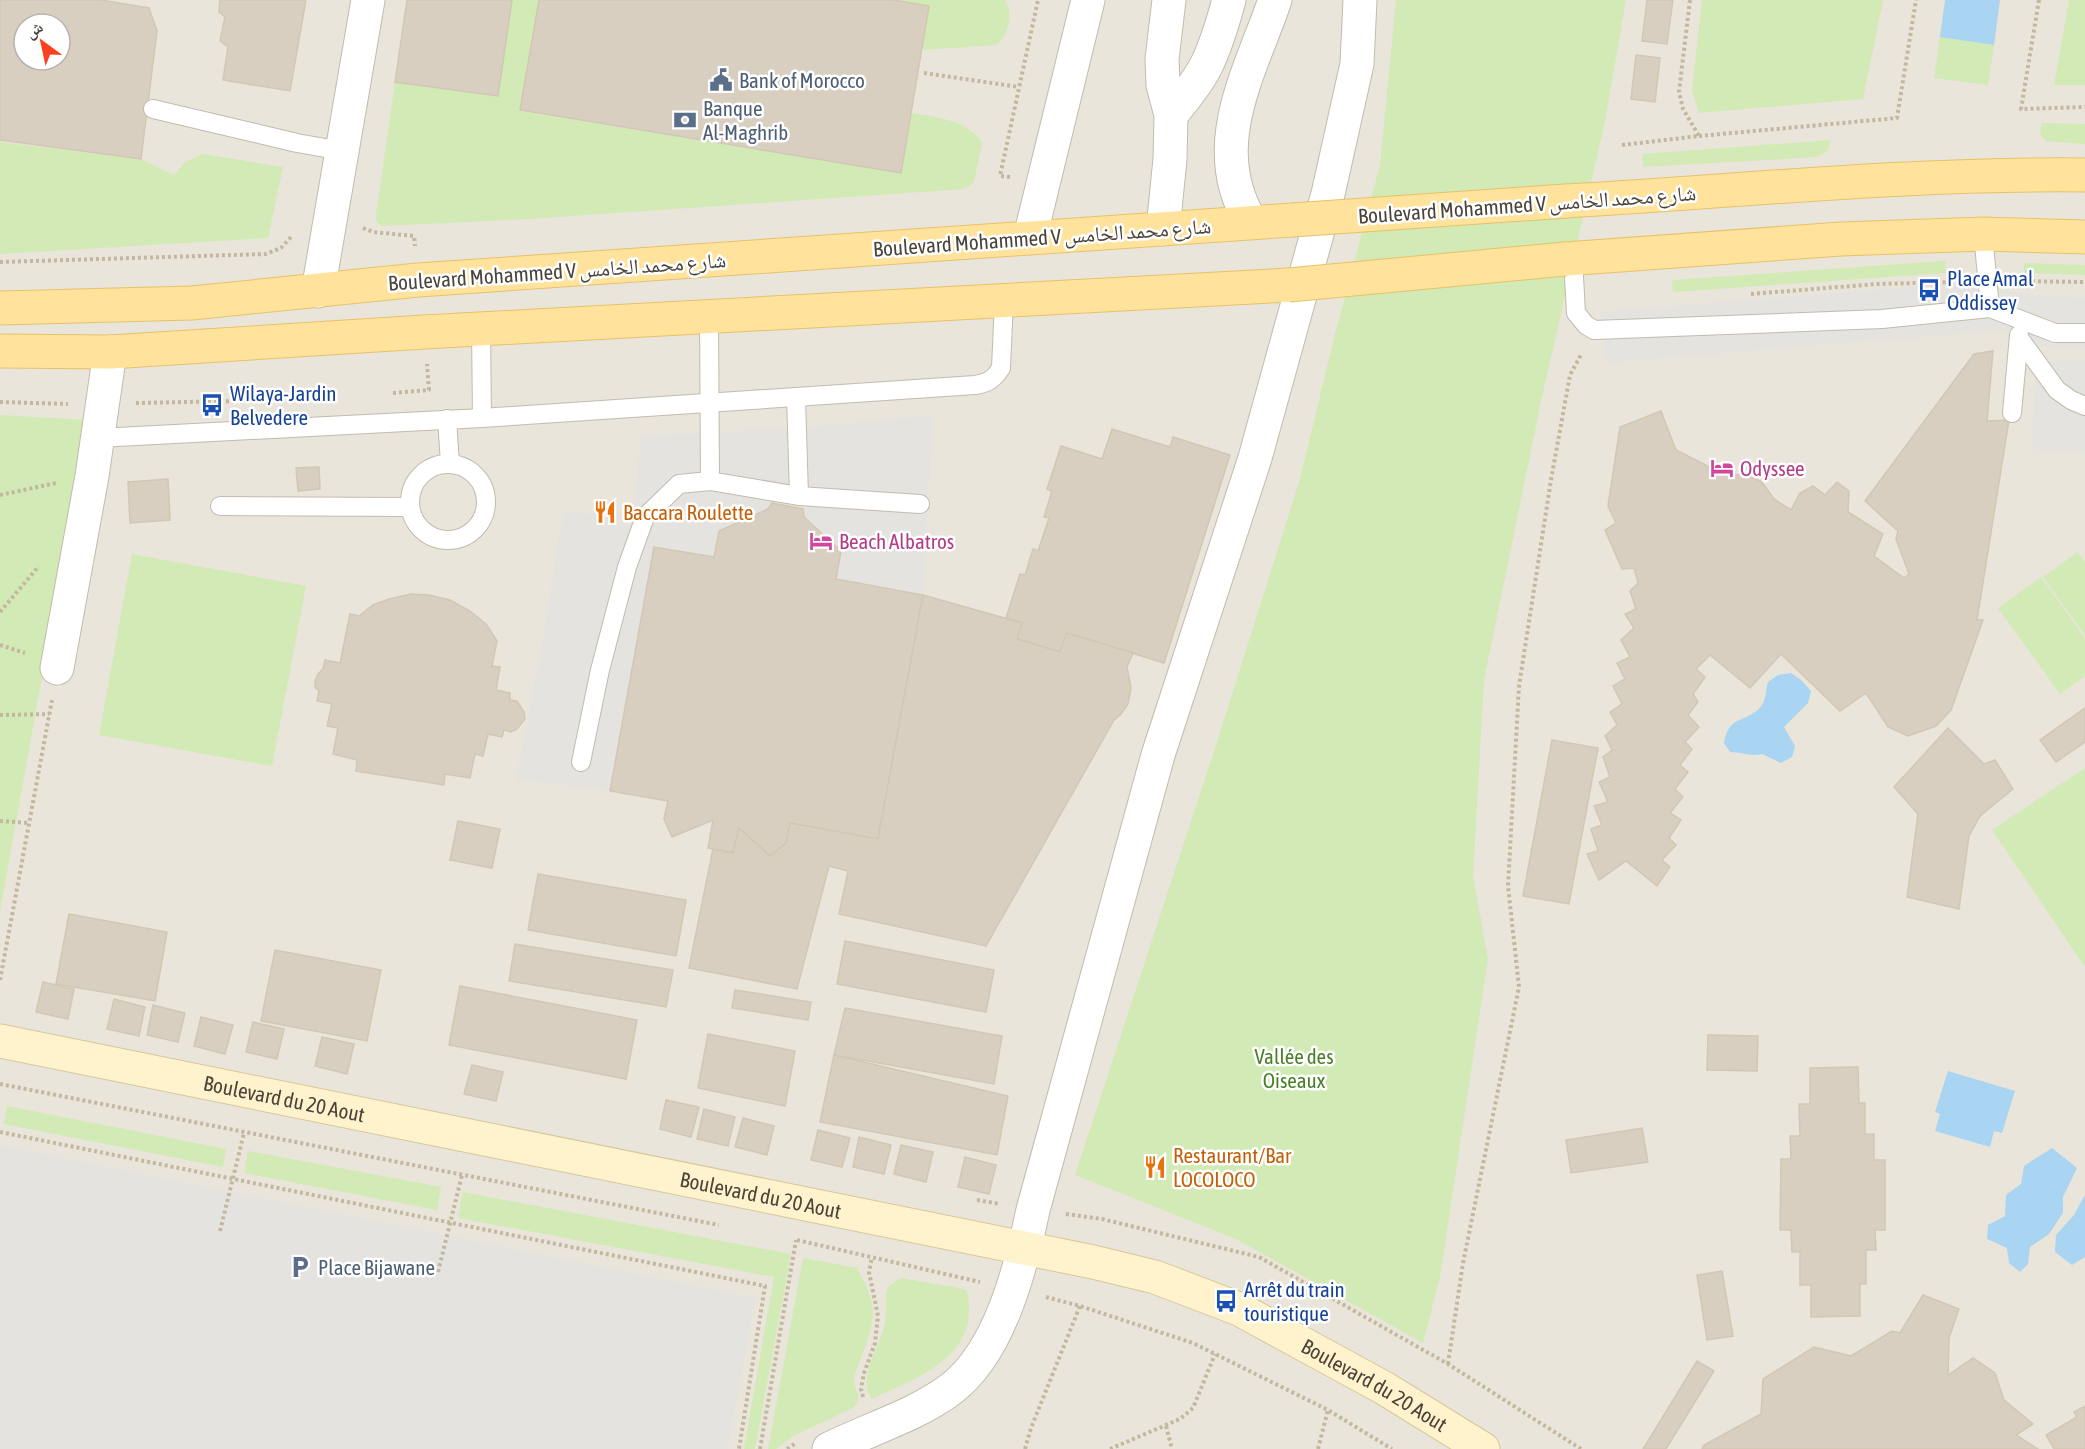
<svg xmlns="http://www.w3.org/2000/svg" width="2085" height="1449" font-family="'Asap Condensed','Noto Naskh Arabic',sans-serif">
<style>
.residential{fill:#eae5da;fill-rule:evenodd}
.green{fill:#d2eab5}
.parking{fill:#e5e3e0}
.water{fill:#a9d4f2}
.building{fill:#d8cfc1;stroke:#d3c7b4;stroke-width:1.5;fill-rule:evenodd}
.lines{fill:none;stroke-linecap:round;stroke-linejoin:round}
.lane-casing{stroke:#c2bbae;stroke-width:20}
.street-casing{stroke:#c2bbae;stroke-width:35}
.secondary-casing{stroke:#d6c79b;stroke-width:35}
.primary-casing{stroke:#e6c16a;stroke-width:35}
.path{stroke:#c4b79f;stroke-width:4;stroke-dasharray:3 3;stroke-linecap:butt}
.lane{stroke:#fff;stroke-width:18}
.street{stroke:#fff;stroke-width:33}
.secondary{stroke:#fff3cd;stroke-width:33}
.primary{stroke:#ffe39c;stroke-width:33}
.primary-bridge-casing{stroke:#e6c16a;stroke-width:35;stroke-linecap:butt}
.primary-bridge{stroke:#ffe39c;stroke-width:33}
.labels{text-anchor:middle;dominant-baseline:central;stroke-width:5;stroke-linejoin:round;paint-order:stroke}
.service-label{font-size:21px;fill:#4e5e75;stroke:#fff;text-anchor:start}
.street-label{font-size:21px;fill:#4b4439;stroke:#fff}
.transit-label{font-size:21px;fill:#164399;stroke:#fff;text-anchor:start}
.hotel-label{font-size:21px;fill:#b23c85;stroke:#fff;text-anchor:start}
.food-label{font-size:21px;fill:#c56008;stroke:#fff;text-anchor:start}
.park-label{font-size:21px;fill:#4a7f2a;stroke:#fff}
</style>
<rect width="100%" height="100%" fill="#f6f3ec"/>
<path class="residential" d="M0 0H2085V1449H0ZM24 24H60V60H24Z"/>
<g class="green">
<path d="M512 0H539L521 111 901 173 912 113C936 117 969 120 982 143L974 182 965 189 530 219 381 226 376 220V214L395 82Z"/>
<path d="M894 0H1005C1014 12 1008 39 995 45L922 50 929 6Z"/>
<path d="M1396 0H1626L1605 121 1542 397 1484 680 1473 876 1488 959 1440 1277 1423 1343 1236 1239 1075 1175 1216 745 1300 479 1334 338 1380 165Z"/>
<path d="M1702 0H1883L1863 99 1699 113 1692 91Z"/>
<path d="M2069 0H2085V85H2054Z"/>
<path d="M1940 37 1994 45 1988 85 1934 78Z"/>
<path d="M2042 123 2085 124V144L2046 141C2040 136 2039 131 2042 123Z"/>
<path d="M1831 140 1828 151 1817 157 1643 167 1642 154Z"/>
<path d="M0 142 141 159 174 175 185 162 203 154 283 167 268 238 0 254Z"/>
<path d="M1945 261 1946 273 1673 292 1672 280Z"/>
<path d="M2024 263 2085 265V275L2024 273Z"/>
<path d="M0 415 88 420 0 911Z"/>
<path d="M2078 552 2085 562V635L2043 577Z"/>
<path d="M132 554 306 586 272 766 99 735Z"/>
<path d="M2041 577 2085 638V676L2060 694 1998 608Z"/>
<path d="M2085 768V967L1992 830Z"/>
<path d="M7 1106 226 1149 223 1167 4 1124Z"/>
<path d="M248 1151 441 1187 437 1210 244 1173Z"/>
<path d="M463 1192 791 1254 755 1449H744L774 1277 458 1218Z"/>
<path d="M803 1258 857 1268C877 1305 877 1314 863 1353 860 1361 855 1371 854 1380 854 1394 866 1396 851 1409L793 1436 776 1449H768Z"/>
<path d="M901 1278 965 1289C970 1296 969 1304 969 1312 968 1362 909 1381 872 1399 856 1379 881 1345 885 1323 887 1312 885 1300 887 1290 889 1284 896 1281 901 1278Z"/>
</g>
<g class="parking">
<path d="M1948 284 2050 296 2085 298V348L2040 347 2005 330 1606 363 1599 312Z"/>
<path d="M2037 361H2085V453L2031 449Z"/>
<path d="M933 415 923 595 836 579 841 551 804 517 803 509 772 503 768 509 719 531 714 557 655 547 610 791 516 779 541 648 563 513 634 514 641 436 798 428Z"/>
<path d="M0 1145 755 1298 728 1449H0Z"/>
</g>
<g class="water">
<path d="M1945 0H2000L1994 45 1940 37Z"/>
<path d="M1791 673 1801 680 1811 691 1808 703 1784 727 1795 746 1792 757 1781 763 1762 754C1750 757 1742 752 1730 752L1724 743C1729 713 1748 724 1762 705 1766 699 1766 689 1768 682L1778 675Z"/>
<path d="M1948 1071 2015 1091 2002 1133 1994 1131 1990 1147 1935 1131 1940 1114 1935 1112Z"/>
<path d="M2052 1148 2077 1168 2063 1197V1213L2049 1234 2030 1247 2028 1264 2020 1272 2009 1263 2007 1248 1987 1239 1988 1225 2005 1216 2006 1195 2021 1184 2024 1166Z"/>
<path d="M2085 1195V1257L2072 1265 2055 1252 2056 1235 2074 1215Z"/>
</g>
<g class="building">
<path d="M0 0H101L149 8 157 31 141 159 0 140ZM24 24H60V60H24Z"/>
<path d="M220 0H306L290 91 223 80 228 47 220 41 225 17 219 12Z"/>
<path d="M407 0H512L498 96 395 82Z"/>
<path d="M539 0H894L929 6 901 173 520 110Z"/>
<path d="M1647 0H1673L1667 44 1642 41Z"/>
<path d="M1636 55 1660 58 1655 102 1631 99Z"/>
<path d="M1993 351 1987 421 2009 420 1977 620H1983L1951 710 1936 726 1908 736 1888 727 1866 693 1840 711 1781 654 1750 688 1710 655 1696 669 1705 677 1693 694 1698 702 1688 715 1699 727 1685 742 1692 749 1680 765 1688 772 1675 789 1683 797 1670 813 1681 820 1669 838 1676 845 1662 860 1670 867 1657 886 1626 861 1599 880 1587 854 1598 851 1591 829 1602 825 1594 806 1608 802 1599 782 1610 777 1603 757 1612 750 1605 736 1617 725 1610 712 1622 704 1613 686 1625 679 1617 663 1630 657 1621 640 1634 628 1625 614 1636 609 1630 591 1638 583 1634 568 1622 569 1605 530 1616 523 1608 506 1620 427 1661 411 1676 450 1727 476 1745 474 1762 482 1774 499 1791 510 1800 493 1813 486 1825 495 1837 482 1849 491 1848 512 1883 534 1874 556 1904 578 1909 574 1896 539 1898 531 1865 501 1974 354Z"/>
<path d="M1112 429 1170 447 1173 437 1230 455 1164 663 1067 633 1060 652 1017 639 1022 623 1006 618 1020 574 1025 575 1033 549 1038 551 1049 518 1044 517 1052 491 1047 489 1061 446 1102 459Z"/>
<path d="M319 467 320 489 298 491 296 468Z"/>
<path d="M168 479 170 520 130 523 128 482Z"/>
<path d="M772 503 803 509 804 517 841 551 836 579 923 595 878 839 790 823 786 843 770 856 739 828 733 853 708 848 713 820 672 837 664 819 668 801 610 791 654 547 714 557 719 531 768 509Z"/>
<path d="M411 594 429 595 450 600 470 611 486 624 497 641 492 666 500 667 496 690 510 693V700L517 701 524 712 525 719 517 729 511 732 504 730 502 737 488 734 483 756 475 754 470 778 445 774 444 785 356 771 357 760 333 754 338 728 327 726 332 704 317 701 319 691 315 687V681L318 674 323 669 325 660 340 663 350 614 359 616 373 605 389 599Z"/>
<path d="M923 595 1022 623 1017 639 1060 652 1067 633 1133 653 1127 667 1131 688 1128 704 1121 714 1114 720 986 946 839 914 848 871 829 866 797 989 689 968 713 849 733 853 739 828 770 856 786 843 790 823 878 839Z"/>
<path d="M2085 708V742L2056 762 2040 740Z"/>
<path d="M1948 728 1984 764 1995 760 2013 789 1980 816 1969 836 1959 909 1907 897 1918 814 1894 787Z"/>
<path d="M1552 740 1598 748 1569 904 1523 896Z"/>
<path d="M458 821 500 829 492 868 450 860Z"/>
<path d="M538 874 686 900 676 956 528 930Z"/>
<path d="M69 914 167 932 155 1001 56 984Z"/>
<path d="M845 941 994 970 986 1012 837 984Z"/>
<path d="M515 944 673 970 666 1007 509 981Z"/>
<path d="M275 950 381 970 367 1041 261 1021Z"/>
<path d="M43 982 74 989 68 1019 36 1012Z"/>
<path d="M460 986 637 1020 626 1079 449 1045Z"/>
<path d="M735 990 811 1002 808 1020 732 1008Z"/>
<path d="M114 999 145 1007 139 1036 107 1029Z"/>
<path d="M153 1005 185 1013 178 1042 147 1035Z"/>
<path d="M845 1008 1002 1036 994 1084 834 1055Z"/>
<path d="M201 1017 233 1025 225 1054 194 1046Z"/>
<path d="M253 1022 284 1029 277 1059 246 1052Z"/>
<path d="M708 1034 795 1051 785 1106 698 1088Z"/>
<path d="M1708 1035 1758 1036 1757 1071 1707 1070Z"/>
<path d="M322 1037 354 1044 347 1074 315 1066Z"/>
<path d="M834 1055 1008 1096 997 1155 820 1122Z"/>
<path d="M472 1065 503 1072 496 1101 464 1094Z"/>
<path d="M1858 1067 1859 1103H1865V1134H1874V1160H1885V1230H1875L1876 1250H1866V1284H1860V1316L1811 1317V1285H1800V1252H1792L1791 1230H1780L1781 1159H1791L1790 1136H1800L1799 1104H1810V1068Z"/>
<path d="M666 1100 699 1107 691 1137 660 1129Z"/>
<path d="M704 1109 735 1117 728 1146 697 1139Z"/>
<path d="M743 1118 774 1126 767 1155 735 1147Z"/>
<path d="M1642 1128 1648 1162 1571 1173 1566 1140Z"/>
<path d="M818 1130 850 1138 842 1167 811 1160Z"/>
<path d="M859 1137 891 1145 884 1174 853 1167Z"/>
<path d="M901 1145 933 1152 926 1182 894 1174Z"/>
<path d="M965 1157 996 1165 989 1194 958 1187Z"/>
<path d="M1722 1271 1733 1336 1707 1340 1697 1275Z"/>
<path d="M1923 1295 1959 1309 1949 1338 1948 1375 1973 1358 1995 1373 2004 1400 2033 1424 2016 1435 2038 1449H1702L1704 1445 1761 1414 1763 1379 1814 1347 1851 1356 1892 1331 1900 1333Z"/>
<path d="M1697 1361 1714 1371 1666 1449H1643Z"/>
<path d="M2085 1406V1449H2054L2046 1435 2077 1417 2074 1412Z"/>
</g>
<g class="lines">
<g class="lane-casing">
<g id="lane">
<path d="M153 109 297 143 342 151"/>
<path d="M1983 234 1990 308"/>
<path d="M1573 259 1576 313 1586 325 1594 330 1882 319 1990 308 2055 333H2085"/>
<path d="M709 316 710 481"/>
<path d="M481 329 482 418"/>
<path d="M2019 338 2057 390 2071 400 2085 406"/>
<path d="M796 397 799 496"/>
<path d="M2012 413 2019 335"/>
<path d="M447 419 450 463"/>
<path d="M98 438 482 418 975 385C988 383 994 379 1001 368L1004 300"/>
<circle cx="448" cy="502" r="38"/>
<path d="M220 506 410 507"/>
<path d="M581 762 600 670 627 567 645 517 679 484 710 481 799 496 920 504"/>
</g>
</g>
<g class="street-casing">
<g id="street">
<path d="M1171 115C1184 99 1198 82 1207 64 1217 43 1223 22 1229 0"/>
<path d="M1251 222C1205 147 1250 73 1275 0"/>
<path d="M1163 229 1170 159 1171 115 1163 85 1162 59 1169 0"/>
<path d="M1030 237 1088 0"/>
<path d="M318 291 368 0"/>
<path d="M57 668 92 476 110 352"/>
<path d="M829 1449C869 1429 915 1416 951 1389 1000 1352 1021 1267 1033 1210L1158 755 1255 458 1328 194 1357 64 1360 0"/>
</g>
</g>
<g class="secondary-casing">
<g id="secondary">
<path id="s1" d="M0 1041 1093 1262 1155 1277 1239 1309 1384 1388 1483 1449"/>
</g>
</g>
<g class="primary-casing">
<g id="primary">
<path d="M1566 201C1739 191 1912 173 2085 175"/>
<path d="M1565 259 1841 239 1983 234 2085 237"/>
<path d="M0 308 192 303 418 280 1292 220"/>
<path d="M0 351 110 352 424 332 1289 285"/>
</g>
</g>
<g class="path">
<path d="M2039 0 2021 109 2085 107"/>
<path d="M924 73 1019 87"/>
<path d="M1699 136 1897 118 1916 0"/>
<path d="M1622 145 1699 136 1683 109 1679 92 1690 0"/>
<path d="M1010 177 1000 176 1038 0"/>
<path d="M363 228 373 232 414 236 415 246"/>
<path d="M0 262 266 254 281 248 291 237"/>
<path d="M2014 281 2085 282"/>
<path d="M1751 294 1877 284 1953 282"/>
<path d="M393 393 429 390 427 364"/>
<path d="M0 402 68 404"/>
<path d="M136 403 236 401"/>
<path d="M0 495 56 483"/>
<path d="M0 612 39 566"/>
<path d="M0 645 25 653"/>
<path d="M0 715 49 714"/>
<path d="M0 821 29 823"/>
<path d="M0 980 52 700"/>
<path d="M0 1084 719 1225"/>
<path d="M0 1132 765 1286 739 1449"/>
<path d="M977 1200 1000 1204"/>
<path d="M1066 1214 1102 1219 1259 1257 1448 1364 1581 1449"/>
<path d="M220 1231 244 1133"/>
<path d="M797 1240 980 1282"/>
<path d="M438 1272 462 1175"/>
<path d="M1046 1297 1080 1306 1193 1343 1328 1410 1392 1449"/>
<path d="M1448 1364 1463 1263 1519 987 1508 886 1519 686 1551 480 1570 375 1582 353"/>
<path d="M863 1397 861 1389 864 1373 875 1343 878 1316 869 1272 872 1257"/>
<path d="M1166 1426 1172 1449"/>
<path d="M760 1449 796 1240"/>
<path d="M787 1449 796 1443"/>
<path d="M1025 1449 1031 1428 1080 1306"/>
<path d="M1110 1449 1180 1419 1193 1408 1215 1354"/>
<path d="M1318 1449 1328 1410"/>
</g>
<use href="#lane" class="lane"/>
<use href="#street" class="street"/>
<use href="#secondary" class="secondary"/>
<use href="#primary" class="primary"/>
<g class="primary-bridge-casing">
<g id="primary-bridge">
<path d="M1292 220 1566 201"/>
<path d="M1289 285 1565 259"/>
</g>
</g>
<use href="#primary-bridge" class="primary-bridge"/>
</g>
<defs>
<g id="civic-bare" transform="scale(1.8)"><path d="M-.6-6.5H3V-4.5H.6V-3L4-1V1h2V6H-6V1h2V-1L-.6-3ZM-1.2 2.5V6h2.4V2.5Z" fill="#5c6f8a" stroke="#fff" stroke-width="2.5" paint-order="stroke"/></g>
<g id="bank-bare" transform="scale(1.8)"><path d="M-6-4H6V4H-6ZM0-2.3a2.3 2.3 0 1 0 0 4.6a2.3 2.3 0 1 0 0-4.6Z" fill="#5c6f8a" stroke="#fff" stroke-width="2.5" paint-order="stroke"/></g>
<g id="bus-bare" transform="scale(1.8)"><path d="M-5-6H5V4H4V6H2V4H-2V6H-4V4H-5ZM-3.5-4V0h7V-4ZM-3.5 1.2v1.5H-2V1.2ZM2 1.2v1.5H3.5V1.2Z" fill="#1a4fb4" stroke="#fff" stroke-width="2.5" paint-order="stroke"/></g>
<g id="hotel-bare" transform="scale(1.8)"><path d="M-6-4.5h1.5V1H6V5H4.5V3h-9V5H-6ZM-4 0a1.8 1.8 0 1 1 3.6 0ZM.5 0V-2.5h3Q6-2.5 6 0Z" fill="#d1479c" stroke="#fff" stroke-width="2.5" paint-order="stroke"/></g>
<g id="restaurant-bare" transform="scale(1.8)"><path d="M-5-6h1v4h1v-4h1v4h1v-4h1v5L-1.5 .5V6h-2V.5L-5-1ZM5-6V6H3V1.5H1.5Q1.5-4 5-6Z" fill="#e8710a" stroke="#fff" stroke-width="2.5" paint-order="stroke"/></g>
<g id="parking-bare" transform="scale(1.8)"><path d="M-3.5-5.5H1a3.5 3.5 0 0 1 0 7H-1V5.5H-3.5ZM-1-3.4V-.6H.8a1.4 1.4 0 0 0 0-2.8Z" fill="#5c6f8a" stroke="#fff" stroke-width="2.5" paint-order="stroke"/></g>
</defs>
<g fill-rule="evenodd">
<use href="#civic-bare" x="721" y="80"/>
<use href="#bank-bare" x="685" y="120"/>
<use href="#bus-bare" x="1929" y="290"/>
<use href="#bus-bare" x="212" y="405"/>
<use href="#hotel-bare" x="1722" y="468"/>
<use href="#restaurant-bare" x="605" y="512"/>
<use href="#hotel-bare" x="821" y="541"/>
<use href="#restaurant-bare" x="1155" y="1167"/>
<use href="#parking-bare" x="300" y="1267"/>
<use href="#bus-bare" x="1226" y="1301"/>
</g>
<g class="labels">
<g class="service-label">
<text x="739" y="80">Bank of Morocco</text>
<text x="703" y="108">Banque<tspan x="703" dy="24">Al-Maghrib</tspan></text>
<text x="318" y="1267">Place Bijawane</text>
</g>
<g class="street-label">
<text transform="translate(1527 204) rotate(-4)">Boulevard Mohammed V شارع محمد الخامس</text>
<text transform="translate(1042 237) rotate(-4)">Boulevard Mohammed V شارع محمد الخامس</text>
<text transform="translate(557 271) rotate(-4)">Boulevard Mohammed V شارع محمد الخامس</text>
<text stroke="none"><textPath href="#s1" startOffset="290">Boulevard du 20 Aout</textPath></text>
<text stroke="none"><textPath href="#s1" startOffset="776">Boulevard du 20 Aout</textPath></text>
<text stroke="none"><textPath href="#s1" startOffset="1424">Boulevard du 20 Aout</textPath></text>
</g>
<g class="transit-label">
<text x="1947" y="278">Place Amal<tspan x="1947" dy="24">Oddissey</tspan></text>
<text x="230" y="393">Wilaya-Jardin<tspan x="230" dy="24">Belvedere</tspan></text>
<text x="1244" y="1289">Arrêt du train<tspan x="1244" dy="24">touristique</tspan></text>
</g>
<g class="hotel-label">
<text x="1740" y="468">Odyssee</text>
<text x="839" y="541">Beach Albatros</text>
</g>
<g class="food-label">
<text x="623" y="512">Baccara Roulette</text>
<text x="1173" y="1155">Restaurant/Bar<tspan x="1173" dy="24">LOCOLOCO</tspan></text>
</g>
<g class="park-label">
<text x="1294" y="1056">Vallée des<tspan x="1294" dy="24">Oiseaux</tspan></text>
</g>
</g>
<g transform="translate(42 42) rotate(327)"><circle r="28" fill="#ffffff" stroke="#b7b4b0" stroke-width="1.5"/>
<path d="M0-4.5L10 22L0 15L-10 22Z" fill="#fc3f1d"/>
<text y="-9" font-size="16" font-weight="bold" text-anchor="middle" fill="#4b4439">ش</text>
</g>
</svg>
